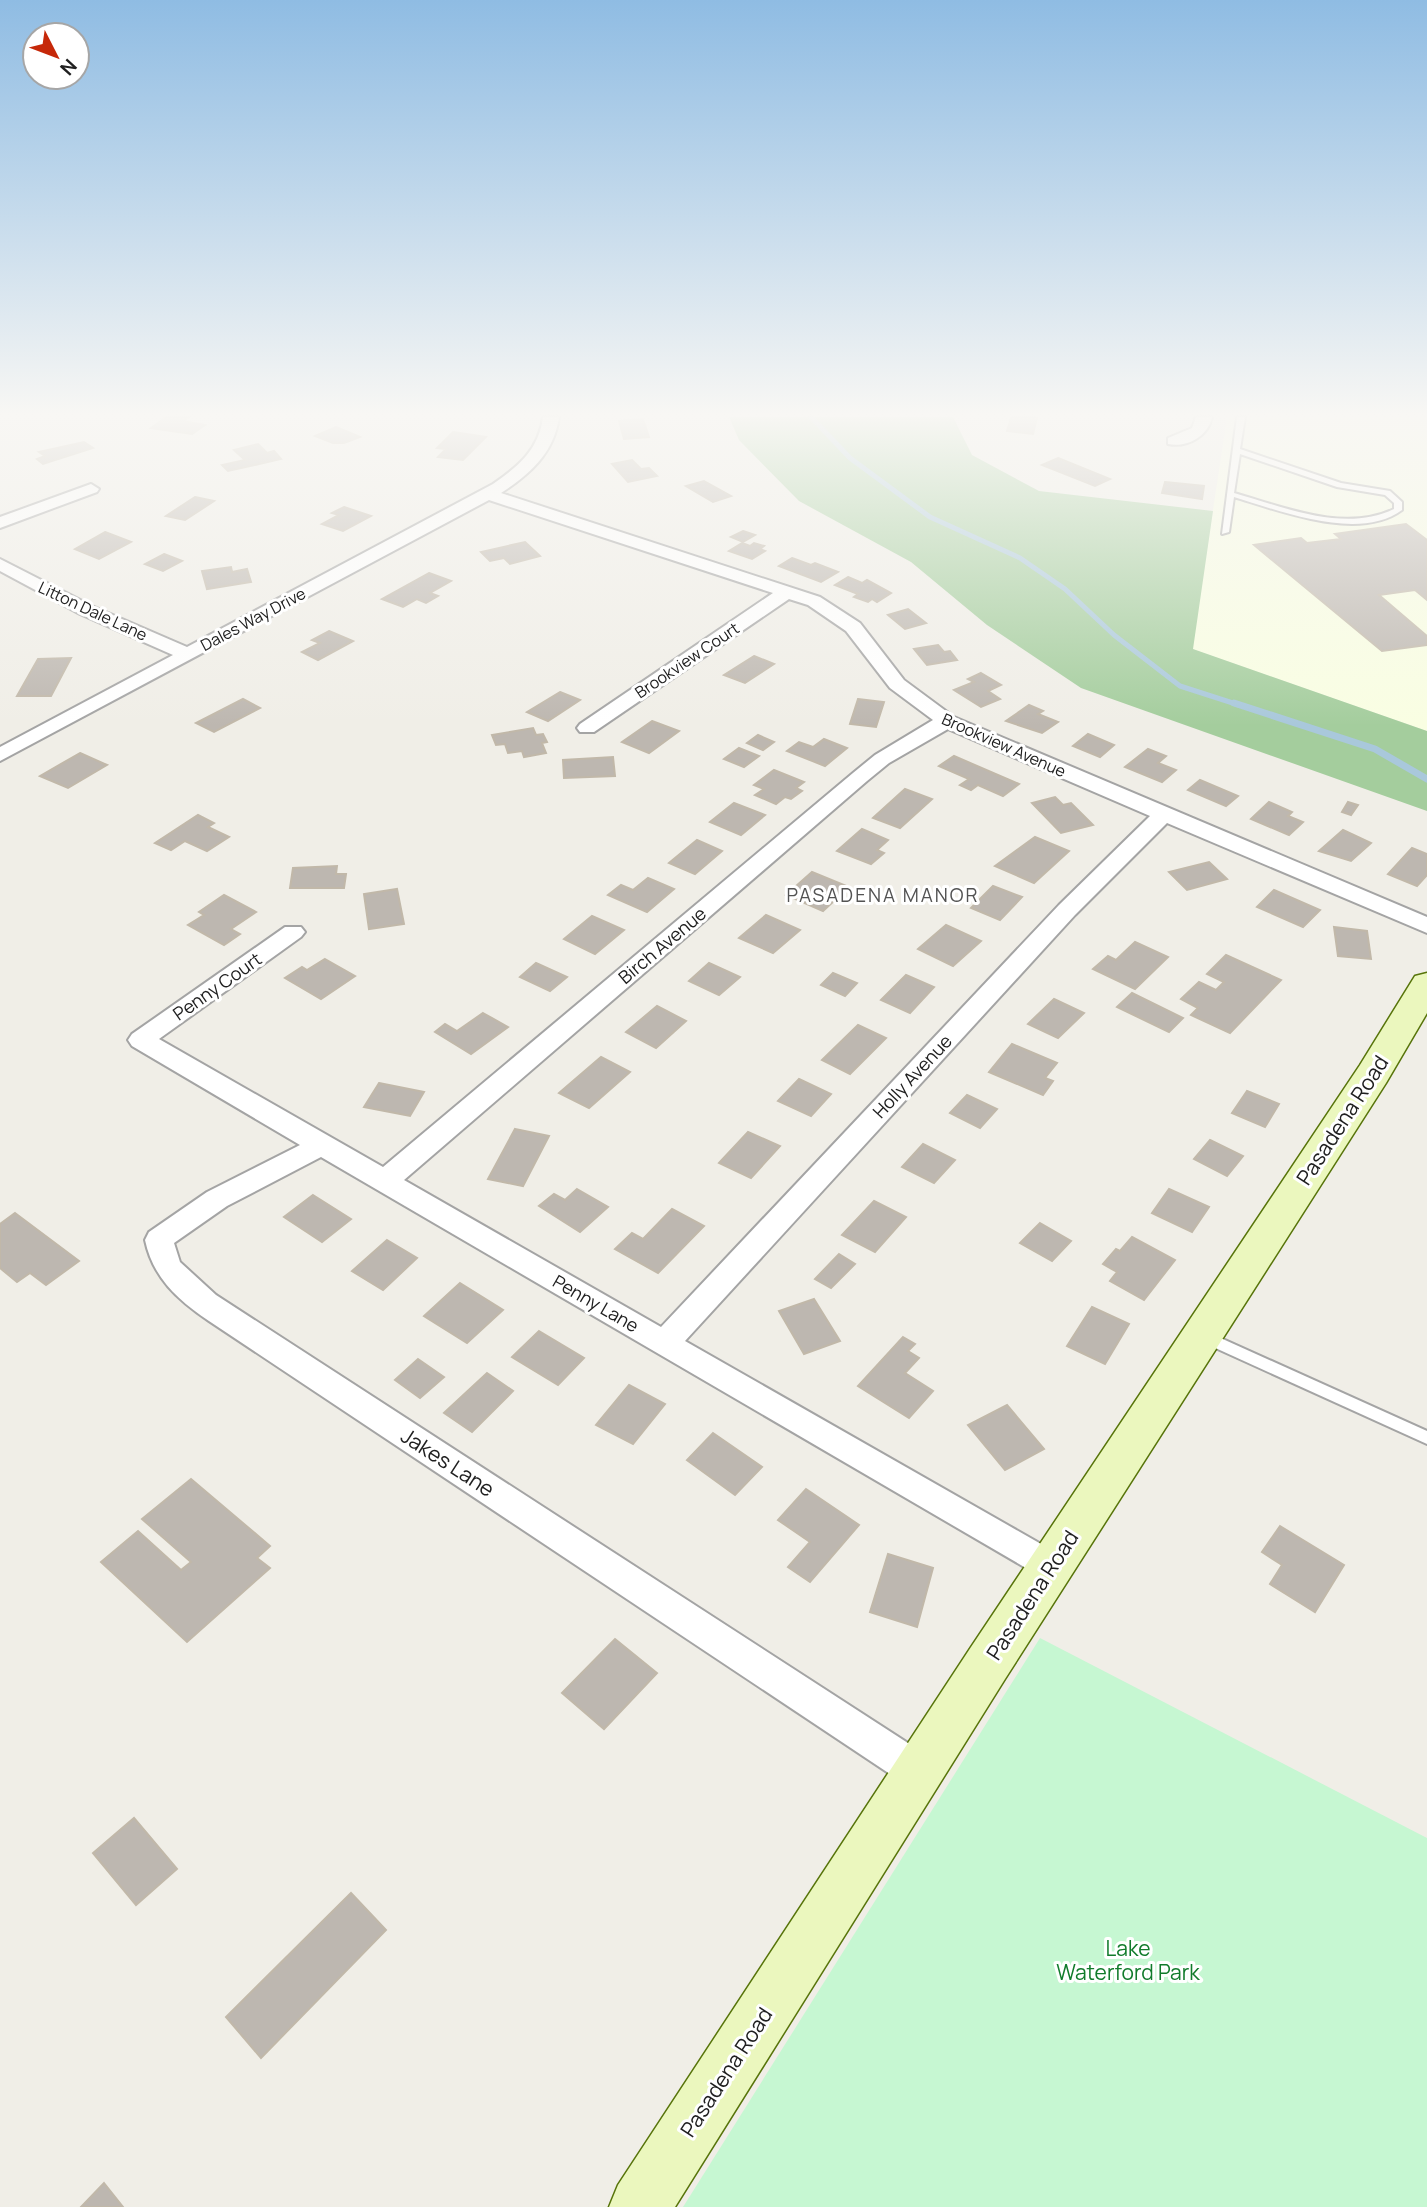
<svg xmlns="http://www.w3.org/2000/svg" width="1427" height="2207" font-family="Manrope,sans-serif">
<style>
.education{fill:#f9fee2}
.forest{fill:#a4cd9d}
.park{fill:#c6f7d2}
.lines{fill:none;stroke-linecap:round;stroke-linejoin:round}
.stream-far1{stroke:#a9c8db;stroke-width:5}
.stream{stroke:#a9c8db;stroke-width:7}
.building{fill:#bdb7b0;stroke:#c1b8a9;stroke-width:2}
.lane-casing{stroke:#a4a4a4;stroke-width:4}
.street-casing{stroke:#a4a4a4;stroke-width:4}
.secondary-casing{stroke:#57740a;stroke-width:3}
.lane{fill:#fff;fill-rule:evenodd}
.street{fill:#fff;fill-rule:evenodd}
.secondary{fill:#ebf7be;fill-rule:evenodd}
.labels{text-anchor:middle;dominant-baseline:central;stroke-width:6;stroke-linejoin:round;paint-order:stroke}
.far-street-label{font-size:16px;fill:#202020;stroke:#fff}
.street-label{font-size:18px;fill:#202020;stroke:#fff}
.neighbourhood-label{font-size:19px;letter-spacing:2px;fill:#535353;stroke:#fff}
.near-street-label{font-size:21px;fill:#202020;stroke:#fff}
.near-park-label{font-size:21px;fill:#117b2b;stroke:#fff}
</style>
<rect width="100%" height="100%" fill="#f0eee7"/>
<path class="education" d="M1227 417H1427V731L1192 649Z"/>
<path class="forest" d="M729 417H953L972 455 1039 491 1213 511 1193 649 1427 731V811L1081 688 987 625 911 562 799 501 739 440Z"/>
<path class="park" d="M1040 1638 1427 1838V2207H683Z"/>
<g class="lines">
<path class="stream-far1" d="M811 417 850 458 930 517 1020 558 1065 589 1114 635 1180 686 1239 705"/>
<path class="stream" d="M1234 703 1375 749 1427 779"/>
</g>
<g class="building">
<path d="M166 417H189L183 421 205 425 192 434 151 428Z"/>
<path d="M1021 417 1037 418 1033 434 1007 431 1011 418Z"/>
<path d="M643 419 649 437 624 439 619 421Z"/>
<path d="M336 427 360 437 344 443H333L315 436Z"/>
<path d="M453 432 486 437 463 460 438 457 446 449 437 448Z"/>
<path d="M84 442 93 448 43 464 37 459 45 456 39 452Z"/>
<path d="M258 444 267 453 274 451 281 459 228 471 222 465 245 460 234 450Z"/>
<path d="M1058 458 1110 479 1095 486 1042 465Z"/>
<path d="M632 460 641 469 649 468 657 476 628 482 612 464Z"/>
<path d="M704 481 731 496 713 502 686 486Z"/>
<path d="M1165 482 1204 486 1202 499 1162 493Z"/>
<path d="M195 497 214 501 185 520 166 516Z"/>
<path d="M344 507 371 516 343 531 322 524 339 515 332 513Z"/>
<path d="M1406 524 1427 540V600L1415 590 1379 595 1427 636V645L1382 651 1254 545 1301 538 1307 543 1341 539 1335 534Z"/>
<path d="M743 531 755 535 743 542 731 537Z"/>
<path d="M105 532 131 542 99 559 75 549Z"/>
<path d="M525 542 540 556 510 564 504 558 490 561 481 552Z"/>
<path d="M742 543 750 546 754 543 764 546 760 549 765 551 752 559 729 551Z"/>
<path d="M164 554 182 561 163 571 145 564Z"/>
<path d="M792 558 811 565 815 563 838 572 821 582 779 566Z"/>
<path d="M231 567 232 572 247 569 251 582 207 589 202 571Z"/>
<path d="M429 573 451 581 430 593 438 596 426 603 417 599 403 607 382 599Z"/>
<path d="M848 577 862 583 867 580 891 593 877 602 872 599 868 602 854 597 858 594 835 585Z"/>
<path d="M908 609 926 623 905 629 888 615Z"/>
<path d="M329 631 353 641 318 660 302 652 320 643 312 640Z"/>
<path d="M938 645 944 652 950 651 957 660 927 665 914 649Z"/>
<path d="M754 656 774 664 745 683 724 675Z"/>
<path d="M71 658 51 696H17L38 659Z"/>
<path d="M981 673 1001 685 988 691 1000 699 981 707 954 690 974 682 968 679Z"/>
<path d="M560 692 580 700 548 721 527 712Z"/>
<path d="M243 699 260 708 214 732 196 723Z"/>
<path d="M858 699 884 702 876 727 850 724Z"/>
<path d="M1029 705 1043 711 1038 714 1058 722 1042 733 1006 721Z"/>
<path d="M652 721 679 731 649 753 622 742Z"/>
<path d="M533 728 536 735 543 734 547 742 542 743 546 753 524 757 522 751 508 753 505 744 496 745 492 735Z"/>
<path d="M1088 734 1114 745 1100 757 1073 746Z"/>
<path d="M758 735 774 742 763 750 747 743Z"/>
<path d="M824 739 847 748 825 766 787 751 799 742 813 747Z"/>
<path d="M739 748 759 756 744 767 724 759Z"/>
<path d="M1148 749 1166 756 1158 763 1176 770 1162 782 1125 767Z"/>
<path d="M80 753 107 765 68 788 40 776Z"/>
<path d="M954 756 1019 784 1003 796 978 785 971 790 960 785 969 779 939 766Z"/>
<path d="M613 757 615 776 564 778 563 760Z"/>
<path d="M774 770 804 782 796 788 802 791 791 799 785 797 776 804 755 795 764 789 754 785Z"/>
<path d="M1200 780 1238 796 1226 806 1188 790Z"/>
<path d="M905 789 932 799 900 828 873 818Z"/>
<path d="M1055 797 1063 805 1071 803 1093 825 1061 833 1032 803Z"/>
<path d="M1269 802 1292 812 1288 816 1303 822 1289 835 1251 819Z"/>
<path d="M1348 802 1358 805 1351 815 1342 812Z"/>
<path d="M734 803 765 815 741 835 710 822Z"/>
<path d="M198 815 214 823 208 827 229 837 207 851 185 841 171 850 155 843Z"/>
<path d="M862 829 888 840 877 850 884 853 871 864 837 851Z"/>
<path d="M1343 830 1371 843 1351 861 1319 851Z"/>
<path d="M1035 837 1069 851 1034 883 995 866Z"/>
<path d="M697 840 722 851 695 874 669 863Z"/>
<path d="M1412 848 1427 854V875L1417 886 1388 874Z"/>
<path d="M1209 862 1227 879 1187 890 1169 872Z"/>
<path d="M337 866 336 874H346L344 888H290L293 868Z"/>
<path d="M812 872 849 887 823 911 786 895Z"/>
<path d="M648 878 674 889 647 912 608 895 621 885 633 890Z"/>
<path d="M993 886 1022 897 1000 920 971 908Z"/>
<path d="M397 889 404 924 369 929 364 894Z"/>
<path d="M1274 890 1320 910 1303 927 1257 907Z"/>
<path d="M224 895 256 912 231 929 240 934 224 945 188 925 204 915 199 912Z"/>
<path d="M766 915 800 930 773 953 739 938Z"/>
<path d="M592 916 624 930 595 954 564 939Z"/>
<path d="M946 925 981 941 953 966 918 949Z"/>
<path d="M1334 927 1367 931 1371 959 1338 956Z"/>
<path d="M1135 942 1168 957 1135 989 1093 969 1108 956 1116 960Z"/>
<path d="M1226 955 1281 980 1230 1033 1191 1015 1198 1008 1181 999 1199 982 1216 990 1224 982 1207 974Z"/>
<path d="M325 959 355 976 321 999 285 978 302 967 307 970Z"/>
<path d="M536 963 567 977 550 991 520 977Z"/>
<path d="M709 963 740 977 719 995 689 981Z"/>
<path d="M833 973 857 983 845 996 821 985Z"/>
<path d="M906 975 934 987 910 1013 881 1000Z"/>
<path d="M1132 993 1183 1018 1169 1032 1117 1007Z"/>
<path d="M1054 999 1084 1013 1058 1038 1028 1024Z"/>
<path d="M657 1006 686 1021 656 1048 626 1032Z"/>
<path d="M483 1013 508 1027 471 1054 435 1032 445 1024 457 1031Z"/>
<path d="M858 1025 886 1038 850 1074 822 1060Z"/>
<path d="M1012 1044 1057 1063 1045 1078 1053 1081 1043 1095 989 1072Z"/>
<path d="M601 1057 630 1072 589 1108 559 1093Z"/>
<path d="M799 1079 831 1094 811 1116 778 1101Z"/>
<path d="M379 1083 424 1092 410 1116 364 1107Z"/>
<path d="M1247 1091 1279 1104 1265 1127 1232 1113Z"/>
<path d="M967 1095 997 1109 980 1128 950 1113Z"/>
<path d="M515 1129 549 1136 523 1186 488 1179Z"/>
<path d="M748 1132 780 1146 751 1178 719 1163Z"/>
<path d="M1210 1140 1243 1156 1227 1176 1194 1159Z"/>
<path d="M923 1144 955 1160 934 1183 902 1167Z"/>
<path d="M577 1189 608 1207 580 1232 539 1206 554 1194 565 1200Z"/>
<path d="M1169 1189 1209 1207 1192 1232 1152 1213Z"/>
<path d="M313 1195 351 1219 322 1242 284 1217Z"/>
<path d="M874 1201 906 1217 875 1252 842 1235Z"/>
<path d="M672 1209 704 1226 658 1273 615 1249 632 1233 643 1239Z"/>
<path d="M15 1213 79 1261 46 1285 30 1273 17 1282 0 1268V1224Z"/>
<path d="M1040 1223 1071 1241 1052 1261 1020 1243Z"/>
<path d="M1132 1237 1175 1260 1144 1300 1110 1281 1117 1272 1103 1264 1116 1249 1120 1251Z"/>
<path d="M387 1240 417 1258 383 1290 352 1271Z"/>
<path d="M839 1254 855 1264 831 1288 815 1279Z"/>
<path d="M460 1283 503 1310 467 1343 424 1316Z"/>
<path d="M814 1299 840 1341 804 1354 779 1311Z"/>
<path d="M1092 1307 1129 1324 1105 1364 1067 1346Z"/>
<path d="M539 1331 584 1358 558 1385 512 1357Z"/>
<path d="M903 1337 915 1344 908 1351 919 1358 905 1373 933 1391 909 1418 858 1386Z"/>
<path d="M418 1359 444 1377 420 1398 395 1380Z"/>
<path d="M487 1373 513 1391 472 1432 444 1413Z"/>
<path d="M629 1385 665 1404 633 1444 596 1425Z"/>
<path d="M1007 1405 1044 1449 1005 1470 968 1425Z"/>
<path d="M713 1433 762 1467 735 1495 687 1460Z"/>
<path d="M191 1479 270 1546 257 1558 270 1568 187 1642 101 1562 138 1531 181 1570 191 1562 142 1519Z"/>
<path d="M806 1489 859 1525 810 1582 788 1567 810 1542 778 1520Z"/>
<path d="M1280 1526 1344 1565 1315 1612 1270 1584 1282 1565 1262 1552Z"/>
<path d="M888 1554 933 1568 917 1627 870 1612Z"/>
<path d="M615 1639 657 1673 604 1729 562 1693Z"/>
<path d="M134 1818 177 1869 136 1905 93 1853Z"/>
<path d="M351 1893 386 1930 261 2058 226 2017Z"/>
<path d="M104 2183 123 2207H81Z"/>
</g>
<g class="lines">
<g class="lane-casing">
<g id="lane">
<path d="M1237 417H1245L1240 449 1341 483 1390 491 1402 502V510C1359 542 1280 511 1234 497L1229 532 1222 534ZM1240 454 1337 487 1385 495 1394 503V509C1344 533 1284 507 1234 493Z"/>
<path d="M1205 1331 1427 1431V1444L1200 1341 1198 1337 1200 1333Z"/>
</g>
</g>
<g class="street-casing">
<g id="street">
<path d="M543 417H559C554 453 530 474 501 493L820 597 860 623 904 680 954 717 1427 917V933L1167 823 1075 915 685 1341 1062 1556 1067 1567 1062 1578 1050 1582 321 1157 227 1206 174 1243 180 1262 216 1295 931 1758 937 1771 931 1784 918 1789 905 1784 209 1321C178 1300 153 1278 145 1240L149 1232 207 1192 300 1145 132 1046 128 1040 132 1034 285 927H301L305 932 301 937 159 1039 383 1167 853 773 875 755 933 720 890 688 846 631 808 605 789 599 594 732H580L577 728 580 724 773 593 489 500 0 761V747L173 655 80 614 0 571V559L92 606 187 647 493 484C519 466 539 449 543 417ZM948 729 1150 816 1059 905 661 1327 404 1180 867 781 889 763Z"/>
<path d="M1196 417H1212C1208 436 1188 448 1168 444V438L1192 428Z"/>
<path d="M91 484 99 489 97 492 0 528V517Z"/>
</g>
</g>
<g class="secondary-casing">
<path id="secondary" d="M1427 973V1013L1386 1083 1005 1679 675 2207H609L618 2185 971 1647 1360 1065 1415 976Z"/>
</g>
<use href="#lane" class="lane"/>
<use href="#street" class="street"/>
<use href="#secondary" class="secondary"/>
</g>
<linearGradient id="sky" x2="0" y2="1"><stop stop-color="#8fbce3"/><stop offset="0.57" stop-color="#f8f7f4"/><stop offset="1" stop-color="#f8f7f4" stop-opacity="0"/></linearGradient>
<rect width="1427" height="726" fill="url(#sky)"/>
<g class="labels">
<g class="far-street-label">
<text transform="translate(93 611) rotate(25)">Litton Dale Lane</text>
<text transform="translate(253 619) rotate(-28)">Dales Way Drive</text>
<text transform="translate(687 660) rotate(-34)">Brookview Court</text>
<text transform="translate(1004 745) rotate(24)">Brookview Avenue</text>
</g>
<g class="street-label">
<text transform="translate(662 945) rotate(-40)">Birch Avenue</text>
<text transform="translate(217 986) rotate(-35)">Penny Court</text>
<text transform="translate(912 1076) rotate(-47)">Holly Avenue</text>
<text transform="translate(596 1303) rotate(30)">Penny Lane</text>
</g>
<g class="neighbourhood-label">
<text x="883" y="895">PASADENA MANOR</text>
</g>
<g class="near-street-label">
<text transform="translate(1342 1120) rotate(-57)">Pasadena Road</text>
<text transform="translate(448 1462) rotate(33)">Jakes Lane</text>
<text transform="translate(1032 1595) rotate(-57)">Pasadena Road</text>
<text transform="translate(726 2072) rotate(-57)">Pasadena Road</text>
</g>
<g class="near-park-label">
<text x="1128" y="1948">Lake<tspan x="1128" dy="24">Waterford Park</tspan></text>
</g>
</g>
<g transform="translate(56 56) rotate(132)"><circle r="33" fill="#ffffff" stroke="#a6a6a6" stroke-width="2"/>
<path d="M0-5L12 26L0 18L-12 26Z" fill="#c62809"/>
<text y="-10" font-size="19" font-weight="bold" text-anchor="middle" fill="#202020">N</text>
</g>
</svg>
